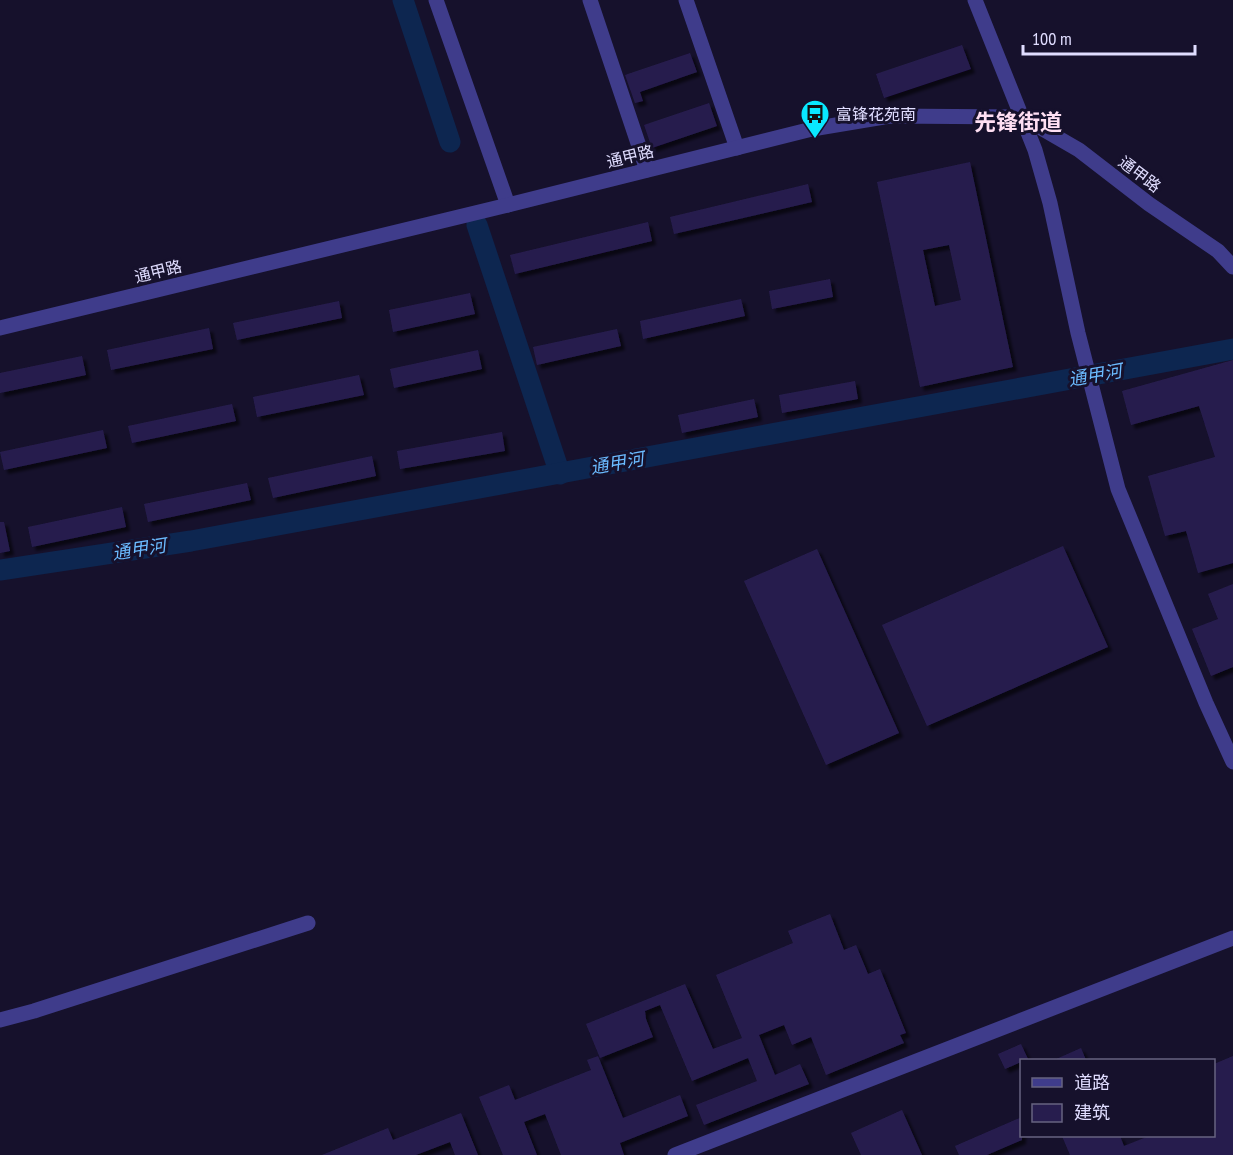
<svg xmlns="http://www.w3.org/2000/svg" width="1233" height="1155" font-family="'PT Sans Narrow','Noto Sans SC',sans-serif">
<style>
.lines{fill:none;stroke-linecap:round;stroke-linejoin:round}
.river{stroke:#0d2650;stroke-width:21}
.building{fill:#271d4e;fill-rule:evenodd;filter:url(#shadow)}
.minor{stroke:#3f3c8b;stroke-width:15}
.labels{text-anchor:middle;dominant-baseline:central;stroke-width:6;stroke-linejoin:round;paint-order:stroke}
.poi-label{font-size:16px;fill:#e0ddff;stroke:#16112c;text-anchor:start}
.street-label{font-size:16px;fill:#e0ddff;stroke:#16112c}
.water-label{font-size:18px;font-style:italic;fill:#6bbbff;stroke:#16112c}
.district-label{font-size:22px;font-weight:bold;fill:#ffdff3;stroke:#16112c}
</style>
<defs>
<filter id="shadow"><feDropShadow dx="4" dy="4" stdDeviation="1.5" flood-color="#0009"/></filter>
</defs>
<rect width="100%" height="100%" fill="#16112c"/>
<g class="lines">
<g class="river">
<path d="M403 0 450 142"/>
<path d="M477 225 560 474"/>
<path d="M0 570 191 541 1233 349"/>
</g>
</g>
<g class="building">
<path d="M962 45 971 69 884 98 876 74Z"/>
<path d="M690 53 697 72 640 92 643 101 635 103 625 75Z"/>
<path d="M709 103 717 126 652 148 644 125Z"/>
<path d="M970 162 1013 367 920 387 877 182ZM949 245 961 300 935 306 923 250Z"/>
<path d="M808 184 812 202 674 234 670 217Z"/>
<path d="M648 222 652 241 515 274 510 255Z"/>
<path d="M830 279 833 297 772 309 769 291Z"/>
<path d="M470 293 475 314 393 332 389 310Z"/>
<path d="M741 299 745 316 643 339 640 321Z"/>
<path d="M339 301 342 318 237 340 233 323Z"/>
<path d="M209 328 213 349 111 370 107 350Z"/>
<path d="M617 329 621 346 537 365 533 347Z"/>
<path d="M478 350 482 369 394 388 390 369Z"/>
<path d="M82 356 86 375 0 393V373Z"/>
<path d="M1233 360V563L1198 573 1186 531 1165 536 1148 476 1215 457 1199 406 1131 425 1122 391Z"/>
<path d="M359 375 364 395 257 417 253 397Z"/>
<path d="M855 381 858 399 782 413 779 395Z"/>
<path d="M754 399 758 417 682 433 678 415Z"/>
<path d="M232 404 236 421 132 443 128 426Z"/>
<path d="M103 430 107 448 4 470 0 452Z"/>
<path d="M502 432 505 451 400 469 397 451Z"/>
<path d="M372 456 376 476 273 498 268 478Z"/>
<path d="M247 483 251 500 148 522 144 504Z"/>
<path d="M122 507 126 527 32 547 28 527Z"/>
<path d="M0 522H4L10 551 0 553Z"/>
<path d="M1063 546 1108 647 927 726 882 625Z"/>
<path d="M817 549 899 733 826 765 744 581Z"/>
<path d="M1233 584V667L1211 676 1192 629 1218 619 1208 594Z"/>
<path d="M830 914 844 950 856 945 868 974 880 969 906 1033 900 1035 904 1043 826 1075 811 1037 792 1045 784 1025 759 1035 775 1075 800 1064 809 1084 704 1125 696 1105 757 1081 748 1058 692 1081 660 1005 645 1011 646 1019 653 1037 600 1058 586 1024 685 984 713 1049 742 1038 716 975 793 943 788 931Z"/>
<path d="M1021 1044 1028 1059 1005 1069 998 1054Z"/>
<path d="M1081 1048 1086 1060H1054Z"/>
<path d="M598 1056 623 1118 680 1095 688 1116 620 1143 624 1155H561L545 1114 524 1122 537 1155H503L479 1097 509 1085 515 1100 591 1070 587 1060Z"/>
<path d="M1233 1056V1155H1070L1062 1136H1120L1124 1146 1149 1136H1214V1064Z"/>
<path d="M902 1110 922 1155H861L851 1133Z"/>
<path d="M461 1113 478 1155H455L450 1142 416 1155H322L388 1128 393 1140Z"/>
<path d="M1022 1117V1140L987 1155H959L955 1146Z"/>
</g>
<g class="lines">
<g class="minor">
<path d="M436 0 508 205"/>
<path d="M590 0 647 170"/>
<path d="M686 0 737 148"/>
<path d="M975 0 1035 150 1050 203 1078 333 1118 489 1206 703 1233 762"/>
<path d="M0 328 508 205 812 129 890 116 1022 117 1079 150 1149 204 1218 251 1233 267"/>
<path d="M0 1020 34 1011 308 923"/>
<path d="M675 1155 1233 938"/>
</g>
</g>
<defs>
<g id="bus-pin" transform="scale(1.5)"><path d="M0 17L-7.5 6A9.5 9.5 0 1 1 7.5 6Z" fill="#09e8ff" stroke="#16112c"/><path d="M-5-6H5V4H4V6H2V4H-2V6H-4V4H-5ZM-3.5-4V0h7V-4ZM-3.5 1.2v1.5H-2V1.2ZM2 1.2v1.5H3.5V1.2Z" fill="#111"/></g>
</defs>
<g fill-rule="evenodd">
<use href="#bus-pin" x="815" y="114"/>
</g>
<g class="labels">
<g class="poi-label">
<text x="836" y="114">富锋花苑南</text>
</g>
<g class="street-label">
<text transform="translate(630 156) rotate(-14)">通甲路</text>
<text transform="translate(1140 174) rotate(37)">通甲路</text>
<text transform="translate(158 271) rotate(-14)">通甲路</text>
</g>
<g class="water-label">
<text transform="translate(1095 375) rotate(-10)">通甲河</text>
<text transform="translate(617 463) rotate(-10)">通甲河</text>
<text transform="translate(139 549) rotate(-9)">通甲河</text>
</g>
<g class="district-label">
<text x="1018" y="122">先锋街道</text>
</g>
</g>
<rect x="1020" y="1059" width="195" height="78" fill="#16112c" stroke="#676380" stroke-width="1.5"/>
<rect x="1032" y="1078" width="30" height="9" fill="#3f3c8b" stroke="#676380" stroke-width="1.5"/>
<text x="1074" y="1089" font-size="18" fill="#e0ddff">道路</text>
<rect x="1032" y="1104" width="30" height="18" fill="#271d4e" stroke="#676380" stroke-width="1.5"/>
<text x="1074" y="1119" font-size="18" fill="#e0ddff">建筑</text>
<path d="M1023 45v9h172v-9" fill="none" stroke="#e0ddff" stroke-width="3"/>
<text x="1032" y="45" font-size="18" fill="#e0ddff" stroke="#16112c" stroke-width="4.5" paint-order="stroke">100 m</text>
</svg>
